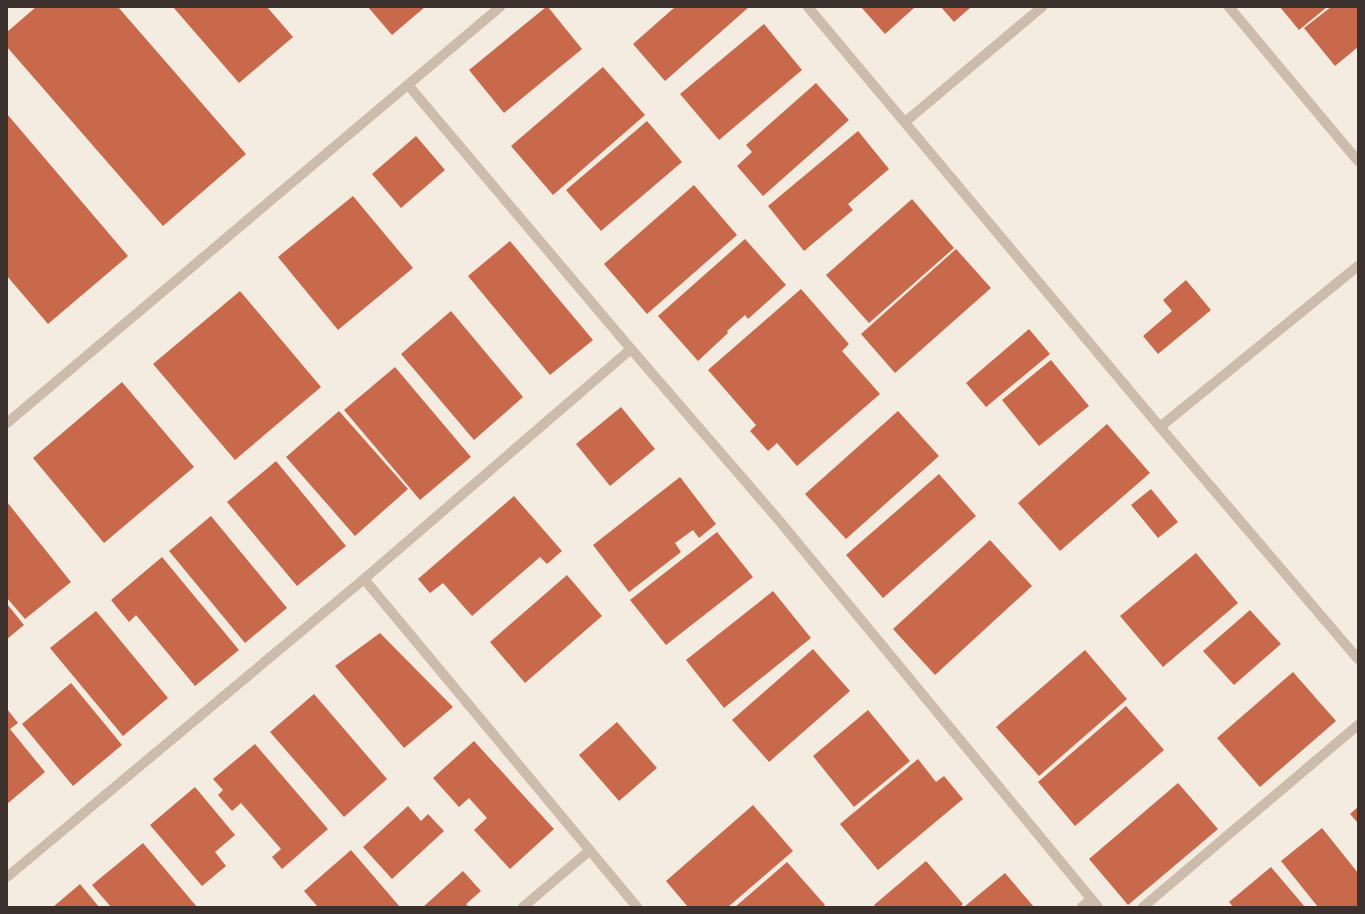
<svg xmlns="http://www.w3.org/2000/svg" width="1365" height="914" font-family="'Golos Text',sans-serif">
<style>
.building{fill:#c8694b}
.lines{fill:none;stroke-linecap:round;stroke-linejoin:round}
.service{stroke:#cdbbac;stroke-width:10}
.minor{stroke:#cdbbac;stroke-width:10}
</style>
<rect width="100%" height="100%" fill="#f4ebe1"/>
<g class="building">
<path d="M36 7H118L246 154 163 226 7 47V32Z"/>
<path d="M173 7H267L293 37 239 83Z"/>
<path d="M368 7H425L392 35Z"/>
<path d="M546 7H548L582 49 504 113 469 70Z"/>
<path d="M675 7H749L665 81 633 44Z"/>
<path d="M861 7H915L885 34Z"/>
<path d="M941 7H971L954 22Z"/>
<path d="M1280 7H1327L1299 30Z"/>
<path d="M1331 7H1358V47L1335 66 1304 28Z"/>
<path d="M764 24 802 70 719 140 680 94Z"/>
<path d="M603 67 645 115 553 195 511 146Z"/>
<path d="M816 83 849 120 763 196 737 166 752 152 746 145Z"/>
<path d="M7 114 128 256 48 324 7 276Z"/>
<path d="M647 121 682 162 601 231 566 190Z"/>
<path d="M858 131 889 169 848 204 853 210 804 251 768 206Z"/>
<path d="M416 136 445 170 401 208 372 174Z"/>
<path d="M694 185 737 235 647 314 604 264Z"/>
<path d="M353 196 413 268 338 330 278 257Z"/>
<path d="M912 199 954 248 869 323 826 275Z"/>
<path d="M745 239 786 285 748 319 745 315 727 331 728 333 698 361 658 316Z"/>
<path d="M510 241 593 340 550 375 468 276Z"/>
<path d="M956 249 991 288 895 373 861 334Z"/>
<path d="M1186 280 1211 310 1158 354 1143 336 1172 311 1163 300Z"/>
<path d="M801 289 849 344 842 351 880 394 797 466 777 443 768 451 750 431 756 425 708 370Z"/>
<path d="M240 291 321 387 235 460 153 364Z"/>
<path d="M451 311 523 397 474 440 401 354Z"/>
<path d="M1029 329 1050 354 986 407 966 383Z"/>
<path d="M1051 360 1089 406 1039 446 1002 400Z"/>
<path d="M395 367 471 457 420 500 344 410Z"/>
<path d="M122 382 194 467 104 543 33 458Z"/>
<path d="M621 407 655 449 610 486 576 444Z"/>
<path d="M339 411 408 489 355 536 286 457Z"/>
<path d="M898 411 939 456 846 539 805 494Z"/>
<path d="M1107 424 1150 473 1060 551 1018 503Z"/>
<path d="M276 461 346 546 297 586 227 502Z"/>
<path d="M939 474 976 516 883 598 846 555Z"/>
<path d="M680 477 716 524 699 538 693 530 675 543 681 552 629 592 593 545Z"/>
<path d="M1151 489 1178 522 1158 538 1131 505Z"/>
<path d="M514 496 562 551 547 564 540 557 472 616 443 583 430 593 418 579Z"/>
<path d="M7 502 71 582 25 619 7 598Z"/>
<path d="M211 516 287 608 245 643 169 551Z"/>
<path d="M717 532 753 577 666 645 630 600Z"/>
<path d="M990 540 1032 586 935 675 893 629Z"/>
<path d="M1196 553 1238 603 1163 667 1120 616Z"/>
<path d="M162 557 239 650 195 686 136 615 129 622 111 600Z"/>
<path d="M567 575 602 616 525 683 490 642Z"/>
<path d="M773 591 811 638 724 708 686 660Z"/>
<path d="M7 604 24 625 7 639Z"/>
<path d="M1250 610 1281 644 1234 685 1203 651Z"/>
<path d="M96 611 168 698 123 736 50 648Z"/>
<path d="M380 633 453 707 404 748 335 666Z"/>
<path d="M813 649 850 691 769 762 732 720Z"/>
<path d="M1085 650 1127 699 1039 776 996 727Z"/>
<path d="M1293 672 1336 721 1260 787 1217 738Z"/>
<path d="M71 683 122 745 73 786 22 724Z"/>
<path d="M314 694 387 779 344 817 270 732Z"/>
<path d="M1126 706 1164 750 1075 826 1038 782Z"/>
<path d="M7 709 18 723 10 729 45 772 7 804Z"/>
<path d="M868 710 910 761 854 807 813 756Z"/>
<path d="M617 722 657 768 619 801 579 755Z"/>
<path d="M474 741 554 829 510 869 474 830 487 818 469 798 459 807 433 778Z"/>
<path d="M255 744 328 829 282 869 272 857 281 849 241 803 232 811 218 795 223 790 213 779Z"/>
<path d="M918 759 936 782 944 776 963 799 878 870 840 824Z"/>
<path d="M1178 783 1218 829 1128 905 1089 859Z"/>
<path d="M195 787 235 835 215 852 226 866 202 886 150 825Z"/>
<path d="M753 805 793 851 728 907H688L666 881Z"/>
<path d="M408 806 421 821 428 814 444 831 392 879 363 847Z"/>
<path d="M1358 807V823L1350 814Z"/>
<path d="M1322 828 1358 873V907H1318L1281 861Z"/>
<path d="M143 843 197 907H111L92 885Z"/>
<path d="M351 850 400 907H318L304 891Z"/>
<path d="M926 861 963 904 960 907H876L874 905Z"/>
<path d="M787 862 825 905 823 907H735Z"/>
<path d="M1271 867 1305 907H1233L1229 902Z"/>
<path d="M463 871 481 891 466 904 469 907H423Z"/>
<path d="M1005 873 1034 907H964Z"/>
<path d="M80 884 99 907H53Z"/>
</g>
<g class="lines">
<g class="service">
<path d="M808 7 1160 427 1358 659"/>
<path d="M1229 7 1358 161"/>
<path d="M408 85 631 349 777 518 1098 907"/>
<path d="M905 122 1042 7"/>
<path d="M1160 427 1358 266"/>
<path d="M364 579 637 907"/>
<path d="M7 877 364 579 631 349"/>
<path d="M523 907 589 851"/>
<path d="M1082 907 1091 899"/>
<path d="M1143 907 1358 725"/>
</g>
<path class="minor" d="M7 423 500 7"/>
</g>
<rect width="1365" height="914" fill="none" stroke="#3b302b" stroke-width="16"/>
</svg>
